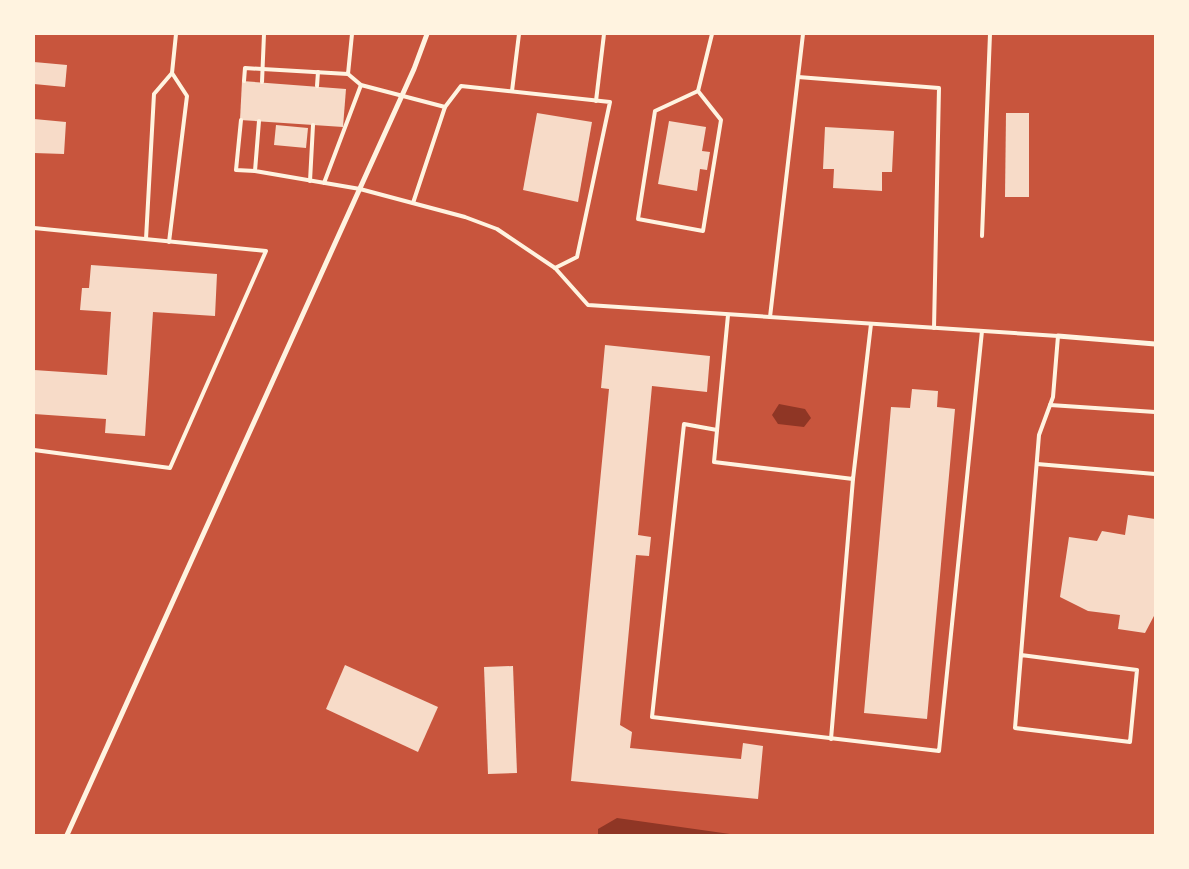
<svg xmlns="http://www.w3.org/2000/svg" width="1189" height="869" font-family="Rubik,sans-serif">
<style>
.water{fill:#8f3625}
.building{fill:#f7dbc8}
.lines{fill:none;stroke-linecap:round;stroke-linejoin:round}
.service{stroke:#fff3e0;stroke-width:4}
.minor{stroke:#fff3e0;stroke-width:5}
</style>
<rect width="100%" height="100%" fill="#c8553d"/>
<g class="water">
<path d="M779 404 805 409 811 418 804 427 778 424 772 415Z"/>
<path d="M617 818 737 835H598V829Z"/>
</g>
<g class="building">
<path d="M34 62 67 65 65 87 34 84Z"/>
<path d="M242 81 346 89 343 127 240 120Z"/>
<path d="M537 113 592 122 578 202 523 190Z"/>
<path d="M1006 113H1029V197H1005Z"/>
<path d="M34 119 66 122 64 154 34 153Z"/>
<path d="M669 121 706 127 702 151 710 152 707 170 700 169 697 191 658 184Z"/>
<path d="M276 125 308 128 306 148 274 145Z"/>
<path d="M825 127 894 131 892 172H882V191L833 188 834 169H823Z"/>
<path d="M91 265 217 274 215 316 153 312 145 436 105 433 106 419 34 414V370L107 375 111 312 80 310 82 288H89Z"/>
<path d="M605 345 710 356 707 392 652 386 638 535 651 537 649 556 636 555 620 725 632 732 630 748 741 759 743 743 763 746 758 799 571 781 609 389 601 388Z"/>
<path d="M912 389 938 391 937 407 955 409 927 719 864 713 891 407 910 408Z"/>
<path d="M1128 515 1155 519V614L1145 633 1118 629 1120 615 1088 611 1060 597 1069 537 1097 541 1102 531 1125 535Z"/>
<path d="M345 665 438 707 418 752 326 709Z"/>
<path d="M513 666 517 773 488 774 484 667Z"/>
</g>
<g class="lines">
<g class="service">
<path d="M348 74 361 85 445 107 461 86 610 102 577 257 555 268"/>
<path d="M798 77 939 88 934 328"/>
<path d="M244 81 245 68 348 74 352 34"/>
<path d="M262 82 264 34"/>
<path d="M317 86 318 72"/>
<path d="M512 91 519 34"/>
<path d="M698 91 721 120 703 231 638 219 655 111Z"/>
<path d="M698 91 712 34"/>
<path d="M596 101 604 34"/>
<path d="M241 120 236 170 255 171"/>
<path d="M259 121 255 171 360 189 465 217 497 229 555 268 588 305 1058 336 1053 397 1039 435 1015 728 1130 742 1137 670 1021 655"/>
<path d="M310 181 313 125"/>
<path d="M324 183 361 85"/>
<path d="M413 203 445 107"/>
<path d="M34 228 266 251 170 468 34 450"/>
<path d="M982 236 990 34"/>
<path d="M146 239 154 94 172 73 176 34"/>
<path d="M169 242 187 96 172 73"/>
<path d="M728 315 714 462 853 479 871 324"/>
<path d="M770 317 803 34"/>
<path d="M1050 405 1155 412"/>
<path d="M717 430 684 424 652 717 939 751 982 331"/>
<path d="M1037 464 1155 474"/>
<path d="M831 739 853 479"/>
</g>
<g class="minor">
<path d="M1058 336 1155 344"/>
<path d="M67 835 414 69 427 34"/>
</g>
</g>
<rect width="1189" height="869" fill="none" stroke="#fff3e0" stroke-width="70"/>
</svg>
